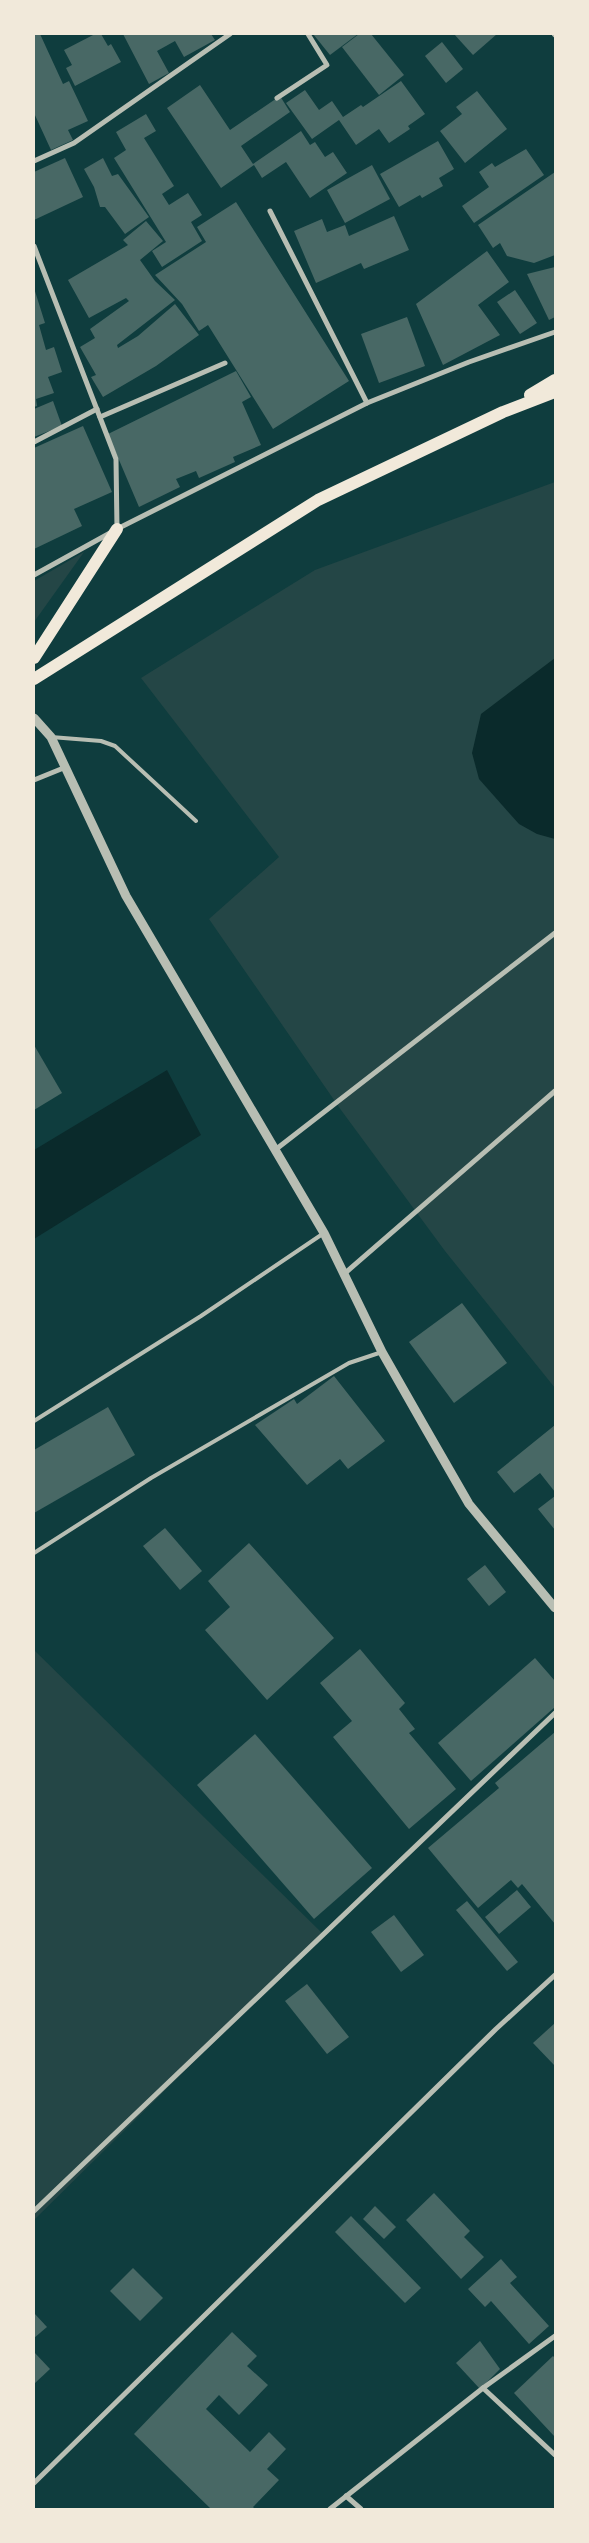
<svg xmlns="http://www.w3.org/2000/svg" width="589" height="2543" font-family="Roboto,sans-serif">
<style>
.green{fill:#244646}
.water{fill:#0a2a2b}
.building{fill:#486865}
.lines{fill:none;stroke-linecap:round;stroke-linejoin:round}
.service{stroke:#b8beb3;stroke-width:4}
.minor{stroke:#b8beb3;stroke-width:5}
.tertiary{stroke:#b8beb3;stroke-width:9}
.primary{stroke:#f1e9da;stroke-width:12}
</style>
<rect width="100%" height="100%" fill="#0f3d3e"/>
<g class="green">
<path d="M555 482V1388L445 1251 341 1110 209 919 279 857 141 678 315 570Z"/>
<path d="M84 552 34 622V581Z"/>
<path d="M34 1650 323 1934 34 2220Z"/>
</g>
<g class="water">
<path d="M555 658V839L537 834 519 824 479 779 472 753 481 714Z"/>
<path d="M167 1070 201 1135 34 1239V1150Z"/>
</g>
<g class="building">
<path d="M34 34H40L63 84 69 81 88 121 68 130 73 140 51 150 34 113Z"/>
<path d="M95 34H101L108 46 111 44 121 62 75 86 66 68 72 65 64 50Z"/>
<path d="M123 34H211L215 40 184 57 175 41 157 51 169 73 149 84Z"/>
<path d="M313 34H358L330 55Z"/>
<path d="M359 34H371L404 75 379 95 342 47Z"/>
<path d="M454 34H497L473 55Z"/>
<path d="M442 42 463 69 446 83 425 56Z"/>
<path d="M401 81 425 114 408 126 410 129 389 143 379 129 356 145 339 120 312 139 286 103 305 90 319 110 332 101 343 117 361 105 363 107Z"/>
<path d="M200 85 230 130 280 96 290 112 241 146 253 164 301 131 310 145 315 142 325 157 333 152 347 173 310 198 286 162 262 178 254 165 221 188 167 108Z"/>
<path d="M477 91 507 129 465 163 440 131 462 114 456 107Z"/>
<path d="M146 114 156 131 144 138 174 186 162 194 169 205 188 193 202 215 191 222 202 241 162 267 152 251 166 242 114 158 126 150 116 132Z"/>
<path d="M438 141 454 169 439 178 443 186 422 198 420 195 399 207 380 174Z"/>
<path d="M526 149 544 175 474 223 462 206 489 187 479 172 492 163 495 167Z"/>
<path d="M65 158 83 197 34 220V172Z"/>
<path d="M103 158 112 176 118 174 149 217 125 234 105 207H100L94 187 84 169Z"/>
<path d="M372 165 390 199 345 223 327 190Z"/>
<path d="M555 172V255L534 263 507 256 500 243 493 248 478 225Z"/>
<path d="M236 202 349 381 273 429 208 325 199 331 182 304 155 275 206 242 197 227Z"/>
<path d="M394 216 409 250 364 269 361 263 316 283 294 231 322 219 327 232 345 225 349 236Z"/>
<path d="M146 221 163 241 140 260 155 281 175 300 117 345 118 348 138 336 175 304 199 335 156 366 103 397 91 377 96 375 80 347 95 338 90 329 129 301 126 298 89 318 68 280 128 245 123 240Z"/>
<path d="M487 251 509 282 478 305 500 335 443 365 416 304Z"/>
<path d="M555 267V317L549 320 527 274Z"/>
<path d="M34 288 45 323 39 325 46 350 54 347 62 372 48 377 54 393 36 399 37 406 34 407Z"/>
<path d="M515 290 537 323 520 334 497 302Z"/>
<path d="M407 317 425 366 379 383 361 334Z"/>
<path d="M236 371 251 397 242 402 261 445 233 457 235 462 199 478 196 471 176 479 180 487 139 507 108 434Z"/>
<path d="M53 401 62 426 34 437V409Z"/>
<path d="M83 426 112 492 74 509 82 526 34 549V448Z"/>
<path d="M34 1045 62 1093 34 1110Z"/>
<path d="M462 1303 507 1363 454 1403 409 1342Z"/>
<path d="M334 1376 385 1441 348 1469 340 1459 307 1485 255 1425 294 1399 297 1404Z"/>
<path d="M108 1407 135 1455 34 1513V1450Z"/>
<path d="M555 1425V1492L540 1473 514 1493 497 1472Z"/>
<path d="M555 1496V1530L538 1509Z"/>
<path d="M165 1528 202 1571 180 1590 143 1546Z"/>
<path d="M249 1543 334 1638 267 1700 205 1630 230 1607 208 1581Z"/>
<path d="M485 1565 506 1592 489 1606 467 1579Z"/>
<path d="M360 1649 405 1703 399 1709 415 1729 409 1733 456 1789 409 1829 333 1737 352 1721 320 1683Z"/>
<path d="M535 1658 555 1681V1707L471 1781 438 1743Z"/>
<path d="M555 1732V1924L522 1884 518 1888 511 1880 478 1908 428 1848 499 1788 495 1783Z"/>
<path d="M255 1734 372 1868 314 1919 197 1785Z"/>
<path d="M517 1890 531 1907 499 1934 485 1917Z"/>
<path d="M467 1901 518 1962 507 1971 456 1910Z"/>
<path d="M394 1915 424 1955 401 1972 371 1932Z"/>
<path d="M307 1984 349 2037 327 2054 285 2001Z"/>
<path d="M555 2023V2066L533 2043Z"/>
<path d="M434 2193 470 2231 464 2237 484 2257 461 2279 406 2220Z"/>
<path d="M375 2206 396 2227 384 2239 363 2219Z"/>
<path d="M351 2216 421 2288 405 2303 335 2232Z"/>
<path d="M501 2259 517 2277 510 2283 549 2326 529 2344 491 2301 485 2307 468 2289Z"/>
<path d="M133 2268 163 2298 140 2321 110 2291Z"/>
<path d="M34 2313 47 2327 34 2338Z"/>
<path d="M232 2332 257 2356 247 2366 268 2385 239 2415 219 2395 206 2409 250 2452 269 2432 286 2449 267 2469 279 2480 253 2507 255 2509H211L134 2434Z"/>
<path d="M480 2341 500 2369 480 2389 456 2363Z"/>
<path d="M34 2352 50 2369 34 2384Z"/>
<path d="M553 2356 555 2358V2437L514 2393Z"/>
</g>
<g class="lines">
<g class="service">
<path d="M51 737 101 741 115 746 196 821"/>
<path d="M34 1421 201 1316 324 1233"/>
<path d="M34 1553 151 1478 349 1363 382 1352"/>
</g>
<g class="minor">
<path d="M554 34 555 35"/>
<path d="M277 98 327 65 308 34"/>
<path d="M34 161 74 143 230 34"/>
<path d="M270 211 367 403"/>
<path d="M34 246 116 459 117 529"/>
<path d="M100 417 225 363"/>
<path d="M34 442 97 409"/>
<path d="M117 529 367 403 469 362 555 332"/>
<path d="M34 575 110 533"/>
<path d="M34 780 66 767"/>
<path d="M275 1150 555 933"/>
<path d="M344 1274 555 1091"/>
<path d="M34 2211 555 1713"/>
<path d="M483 2388 555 2455"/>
<path d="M34 2483 496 2029 555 1975"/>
<path d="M346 2496 361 2509"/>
<path d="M330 2509 483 2388 555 2336"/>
</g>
<path class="tertiary" d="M34 718 51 737 126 896 324 1233 382 1352 423 1424 469 1504 555 1608"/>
<g class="primary">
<path d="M530 395 555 380"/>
<path d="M34 658 117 529"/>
<path d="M34 679 318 500 503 412 555 392"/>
</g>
</g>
<rect width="589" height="2543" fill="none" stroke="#f1e9da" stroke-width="70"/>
</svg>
